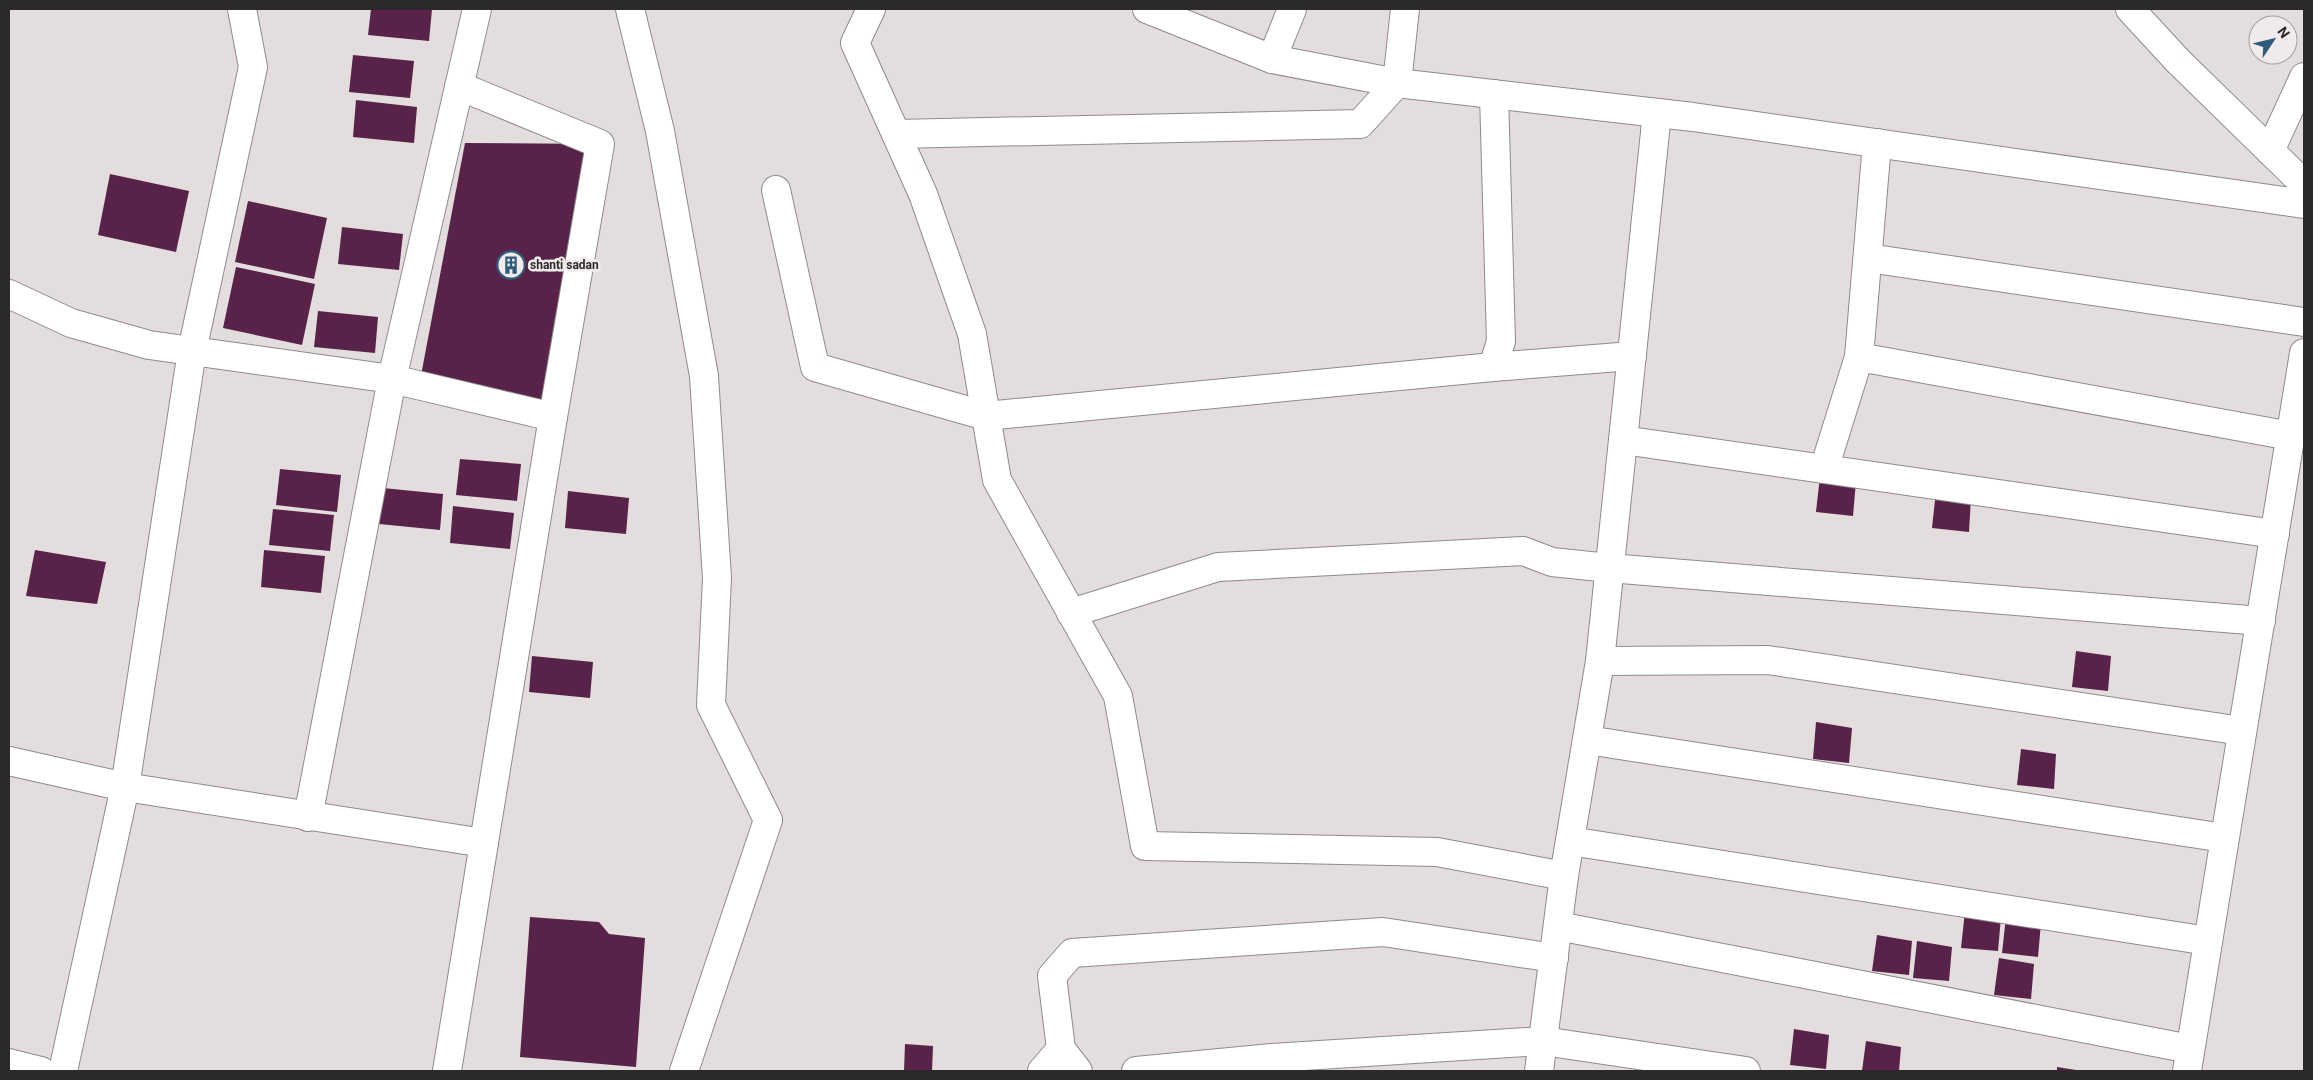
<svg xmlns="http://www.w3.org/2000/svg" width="2313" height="1080" font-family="Roboto,sans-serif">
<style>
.building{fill:#592248}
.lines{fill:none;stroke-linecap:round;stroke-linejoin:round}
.minor-casing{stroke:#908a8b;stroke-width:30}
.minor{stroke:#fff;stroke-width:28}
.labels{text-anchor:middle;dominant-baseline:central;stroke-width:5;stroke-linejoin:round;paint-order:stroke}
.poi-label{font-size:12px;font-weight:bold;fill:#2b292a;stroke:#f0eaeb;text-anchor:start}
</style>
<rect width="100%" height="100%" fill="#e3ddde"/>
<g class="building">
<path d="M371 9H432L429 41 368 35Z"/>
<path d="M353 55 414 61 410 98 349 92Z"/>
<path d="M356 100 417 107 414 143 353 137Z"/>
<path d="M465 143 600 144 553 417 419 386Z"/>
<path d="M110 174 189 191 176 252 98 235Z"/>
<path d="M248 201 327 218 314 279 235 262Z"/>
<path d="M342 227 403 234 399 270 338 264Z"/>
<path d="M236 267 315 284 302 345 223 328Z"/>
<path d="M318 311 378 317 375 353 314 347Z"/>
<path d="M460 459 521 464 517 501 456 495Z"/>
<path d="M280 469 341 475 337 512 276 505Z"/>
<path d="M1820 476 1856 481 1853 516 1816 512Z"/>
<path d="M383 488 443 494 440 530 379 524Z"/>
<path d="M568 491 629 498 626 534 565 528Z"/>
<path d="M1936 491 1971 497 1969 532 1932 528Z"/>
<path d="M453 506 514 513 510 549 450 543Z"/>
<path d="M273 509 334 515 330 551 269 545Z"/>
<path d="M35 550 106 562 97 604 26 596Z"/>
<path d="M264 550 325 556 321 593 261 587Z"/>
<path d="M2076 651 2111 656 2108 691 2072 687Z"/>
<path d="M532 656 593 662 590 698 529 692Z"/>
<path d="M1816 722 1852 728 1849 763 1813 759Z"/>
<path d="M2021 749 2056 754 2054 789 2017 785Z"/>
<path d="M1965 911 2001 917 1998 951 1961 948Z"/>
<path d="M530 917 599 922 609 934 645 938 636 1067 520 1057Z"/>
<path d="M2006 917 2041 923 2038 957 2002 953Z"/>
<path d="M1877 935 1912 941 1909 975 1872 971Z"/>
<path d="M1917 941 1952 947 1949 981 1913 978Z"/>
<path d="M1999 958 2034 964 2031 999 1994 995Z"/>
<path d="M1794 1029 1829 1035 1826 1069 1790 1065Z"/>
<path d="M1866 1041 1901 1047 1899 1071H1862Z"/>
<path d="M905 1044 933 1046 932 1071H904Z"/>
<path d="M2057 1067 2076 1070V1071H2057Z"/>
</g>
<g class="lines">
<g class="minor-casing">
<g id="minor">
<path d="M630 9 660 131 704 376 717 578 711 705 768 820 684 1071"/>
<path d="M871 9 855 43 923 194 972 334 997 480 1118 696 1145 846 1437 852 1564 876"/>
<path d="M1147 9 1272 59 1397 83 1693 117 2304 204"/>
<path d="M2130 9 2178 61 2304 184"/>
<path d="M1272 59 1292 9"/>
<path d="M896 134 1360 124 1397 83 1405 9"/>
<path d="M2270 151 2304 77"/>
<path d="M776 190 815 367 986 416 1493 367 1501 341 1494 94"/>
<path d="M1868 258 2304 322"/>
<path d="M9 294 71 323 149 345 392 379 553 417"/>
<path d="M1859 357 1877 143"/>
<path d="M1493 367 1632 356"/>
<path d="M1623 440 2275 534"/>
<path d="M1824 469 1859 357 2291 436"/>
<path d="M1071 613 1218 567 1523 551 1552 562 1609 568 2261 621"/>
<path d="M1600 661 1768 660 2242 731"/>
<path d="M1587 740 2224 838"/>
<path d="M9 761 125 787 484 843"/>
<path d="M308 817 392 379 477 9"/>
<path d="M1570 841 2208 941"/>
<path d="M1558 926 2190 1049"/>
<path d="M9 1063 41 1071"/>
<path d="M63 1071 125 787 192 351 253 67 242 9"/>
<path d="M447 1071 553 417 600 144 459 86"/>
<path d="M1042 1071 1061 1049"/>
<path d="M1078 1071 1061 1049 1052 976 1072 953 1383 932 1554 958"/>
<path d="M1136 1071 1272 1058 1543 1041 1746 1071"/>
<path d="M1539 1071 1564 876 1600 661 1657 113"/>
<path d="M2187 1071 2304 353"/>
</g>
</g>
<use href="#minor" class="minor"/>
</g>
<defs>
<g id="building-ring" transform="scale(1.4375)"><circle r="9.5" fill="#f0eaeb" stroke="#2e5d7c" stroke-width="1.5"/><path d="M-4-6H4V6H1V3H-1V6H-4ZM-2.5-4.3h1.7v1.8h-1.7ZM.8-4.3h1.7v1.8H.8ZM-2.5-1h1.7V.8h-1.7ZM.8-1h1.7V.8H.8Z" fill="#2e5d7c"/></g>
</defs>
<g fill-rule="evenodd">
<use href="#building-ring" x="511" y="265"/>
</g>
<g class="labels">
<g class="poi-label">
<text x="530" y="265">shanti sadan</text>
</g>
</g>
<rect width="2313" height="1080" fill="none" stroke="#2b292a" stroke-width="20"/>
<g transform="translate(2273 40) rotate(55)"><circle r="24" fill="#f0eaeb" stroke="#a19d9e"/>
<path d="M0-4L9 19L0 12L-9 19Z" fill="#2e5d7c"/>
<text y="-8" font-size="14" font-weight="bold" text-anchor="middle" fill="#2b292a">N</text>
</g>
</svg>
